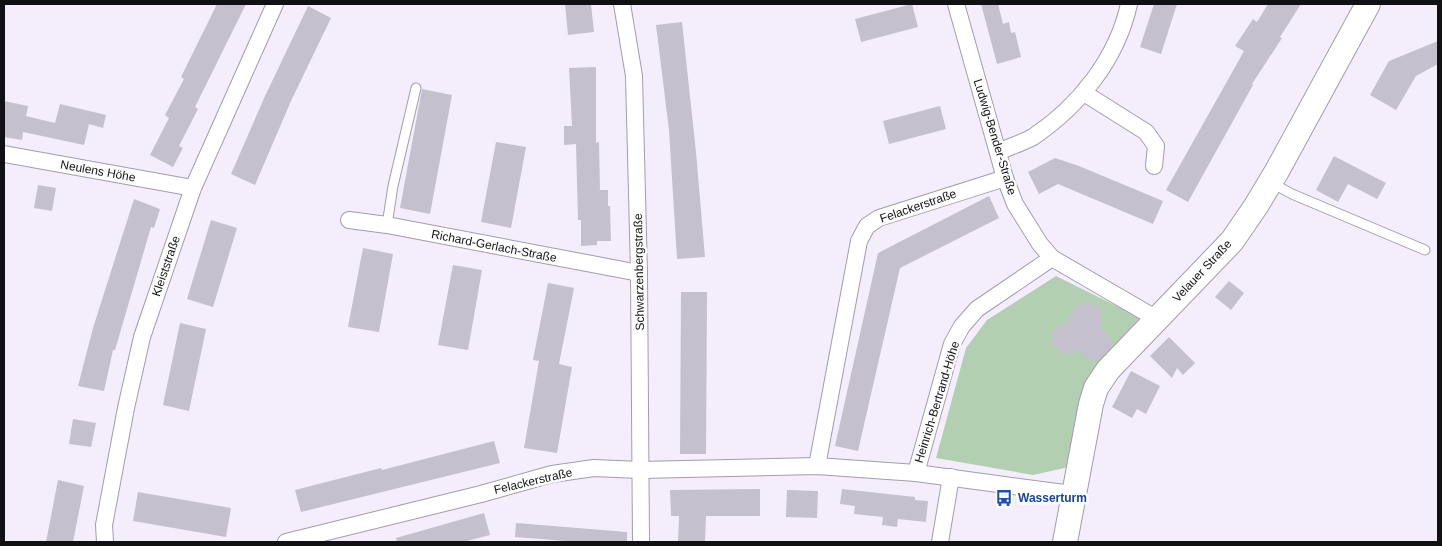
<svg xmlns="http://www.w3.org/2000/svg" width="1442" height="546" font-family="Arial,sans-serif">
<style>
.green{fill:#b3cfb1}
.building{fill:#c5c0cd}
.lines{fill:none;stroke-linecap:round;stroke-linejoin:round}
.lane-casing{stroke:#a29daa;stroke-width:11}
.street-casing{stroke:#a29daa;stroke-width:18}
.secondary-casing{stroke:#a29daa;stroke-width:26}
.lane{stroke:#fff;stroke-width:9}
.street{stroke:#fff;stroke-width:16}
.secondary{stroke:#fff;stroke-width:24}
.labels{text-anchor:middle;dominant-baseline:central;stroke-width:5;stroke-linejoin:round;paint-order:stroke}
.street-label{font-size:12px;fill:#111014;stroke:#fefefe}
.transit-label{font-size:12px;font-weight:bold;fill:#164399;stroke:#fefefe;text-anchor:start}
</style>
<rect width="100%" height="100%" fill="#f4eefc"/>
<path class="green" d="M1056 276 1143 319 1069 467 1033 475 936 458 966 348 987 320Z"/>
<g class="building">
<path d="M217 4H246L195 107 198 109 179 146 183 148 173 167 150 155 169 118 165 115 184 79 181 77Z"/>
<path d="M565 4H591L594 32 568 35Z"/>
<path d="M912 4 918 27 861 42 855 19Z"/>
<path d="M981 4H998L1003 24 1009 22 1011 33 1015 32 1021 57 997 64Z"/>
<path d="M1154 4H1177L1161 54 1140 47Z"/>
<path d="M1268 4H1301L1280 37 1282 38 1252 84 1253 85 1188 202 1166 190 1244 51 1235 46 1253 19 1257 22Z"/>
<path d="M308 6 331 18 291 101 255 185 231 174 265 96Z"/>
<path d="M682 22 696 152 705 257 677 259 669 130 656 25Z"/>
<path d="M1438 41V64L1416 76 1396 110 1370 95 1389 61Z"/>
<path d="M596 67V143L599 142 600 190H608V206H610L611 241H597V245L581 246V220H578L576 144 564 145V126H572L569 68Z"/>
<path d="M422 89 452 95 430 214 400 208Z"/>
<path d="M4 101 28 106 26 116 55 123 60 104 106 115 103 128 89 124 84 145 23 132 22 140 4 137Z"/>
<path d="M940 106 946 129 889 144 883 121Z"/>
<path d="M496 142 526 147 511 228 481 222Z"/>
<path d="M1334 156 1386 183 1377 199 1348 184 1338 202 1316 190Z"/>
<path d="M1055 158 1079 166 1163 201 1153 224 1058 184 1039 194 1028 172Z"/>
<path d="M38 185 56 188 52 211 34 208Z"/>
<path d="M989 196 999 218 900 268 858 451 835 446 878 253Z"/>
<path d="M134 199 160 209 154 228 151 227 115 350H113L104 391 78 386 93 328Z"/>
<path d="M211 220 237 228 213 307 187 299Z"/>
<path d="M363 248 393 254 379 332 348 327Z"/>
<path d="M453 265 482 270 468 350 438 345Z"/>
<path d="M1229 281 1244 293 1231 310 1215 297Z"/>
<path d="M548 283 574 288 559 364 572 367 557 453 524 448 539 361 533 360Z"/>
<path d="M681 292H707L706 454H680Z"/>
<path d="M1082 302 1094 304 1099 307 1102 319 1100 328 1108 335 1111 340 1112 346 1098 360 1089 359 1078 350 1072 353 1060 352 1052 343 1053 331 1063 323H1069L1073 310Z"/>
<path d="M180 323 206 329 189 411 163 405Z"/>
<path d="M1169 337 1195 363 1183 375 1177 368 1172 378 1150 356Z"/>
<path d="M1131 371 1160 386 1146 414 1137 409 1132 418 1112 407Z"/>
<path d="M73 419 96 423 91 447 69 444Z"/>
<path d="M494 441 500 463 301 512 295 490 381 468 382 470Z"/>
<path d="M58 480 84 486 73 542H46Z"/>
<path d="M760 489V516H706L705 542H678L679 516H671L670 490Z"/>
<path d="M842 489 915 497V500L928 501 926 522 898 519 897 527 882 525 883 517 854 514 855 506 840 504Z"/>
<path d="M787 490 818 491 817 518 786 517Z"/>
<path d="M138 492 231 508 226 537 133 521Z"/>
<path d="M484 513 490 535 463 542H397L396 538Z"/>
<path d="M516 523 627 532V542H579L515 537Z"/>
</g>
<g class="lines">
<g class="lane-casing">
<g id="lane">
<path d="M1270 182 1292 194 1425 250"/>
<path d="M387 225 393 186 416 88"/>
</g>
</g>
<g class="street-casing">
<g id="street">
<path d="M622 4 634 76 639 273 641 542"/>
<path d="M956 4 1005 178 1015 204 1040 244 1052 258 1157 319"/>
<path d="M1084 93 1146 132 1156 146 1154 166"/>
<path d="M998 152C1009 147 1022 143 1033 137 1079 106 1117 59 1129 4"/>
<path d="M4 154 193 188"/>
<path d="M349 220 387 225 639 273"/>
<path d="M817 466 859 241 867 226 879 218 1005 178"/>
<path d="M916 473 952 344 962 326 977 309 1052 258"/>
<path d="M105 542 104 525 126 408 142 337 193 188 275 4"/>
<path d="M286 542 481 494 552 474 594 468 640 470 817 466 916 473 1072 494"/>
<path d="M940 542 951 477"/>
</g>
</g>
<g class="secondary-casing">
<path id="secondary" d="M1065 542 1091 404 1096 388 1108 370 1232 241 1256 206 1277 171 1368 4"/>
</g>
<use href="#lane" class="lane"/>
<use href="#street" class="street"/>
<use href="#secondary" class="secondary"/>
</g>
<defs>
<g id="bus-bare" transform="scale(1.35)"><path d="M-5-6H5V4H4V6H2V4H-2V6H-4V4H-5ZM-3.5-4V0h7V-4ZM-3.5 1.2v1.5H-2V1.2ZM2 1.2v1.5H3.5V1.2Z" fill="#1a4fb4" stroke="#fefefe" stroke-width="2.5" paint-order="stroke"/></g>
</defs>
<g fill-rule="evenodd">
<use href="#bus-bare" x="1004" y="498"/>
</g>
<g class="labels">
<g class="street-label">
<text transform="translate(995 137) rotate(73)">Ludwig-Bender-Straße</text>
<text transform="translate(98 171) rotate(10)">Neulens Höhe</text>
<text transform="translate(918 206) rotate(-19)">Felackerstraße</text>
<text transform="translate(494 246) rotate(11)">Richard-Gerlach-Straße</text>
<text transform="translate(166 266) rotate(-71)">Kleiststraße</text>
<text transform="translate(1202 271) rotate(-47)">Velauer Straße</text>
<text transform="translate(639 272) rotate(-91)">Schwarzenbergstraße</text>
<text transform="translate(937 402) rotate(-73)">Heinrich-Bertrand-Höhe</text>
<text transform="translate(533 481) rotate(-13)">Felackerstraße</text>
</g>
<g class="transit-label">
<text x="1018" y="498">Wasserturm</text>
</g>
</g>
<rect width="1442" height="546" fill="none" stroke="#111014" stroke-width="10"/>
</svg>
